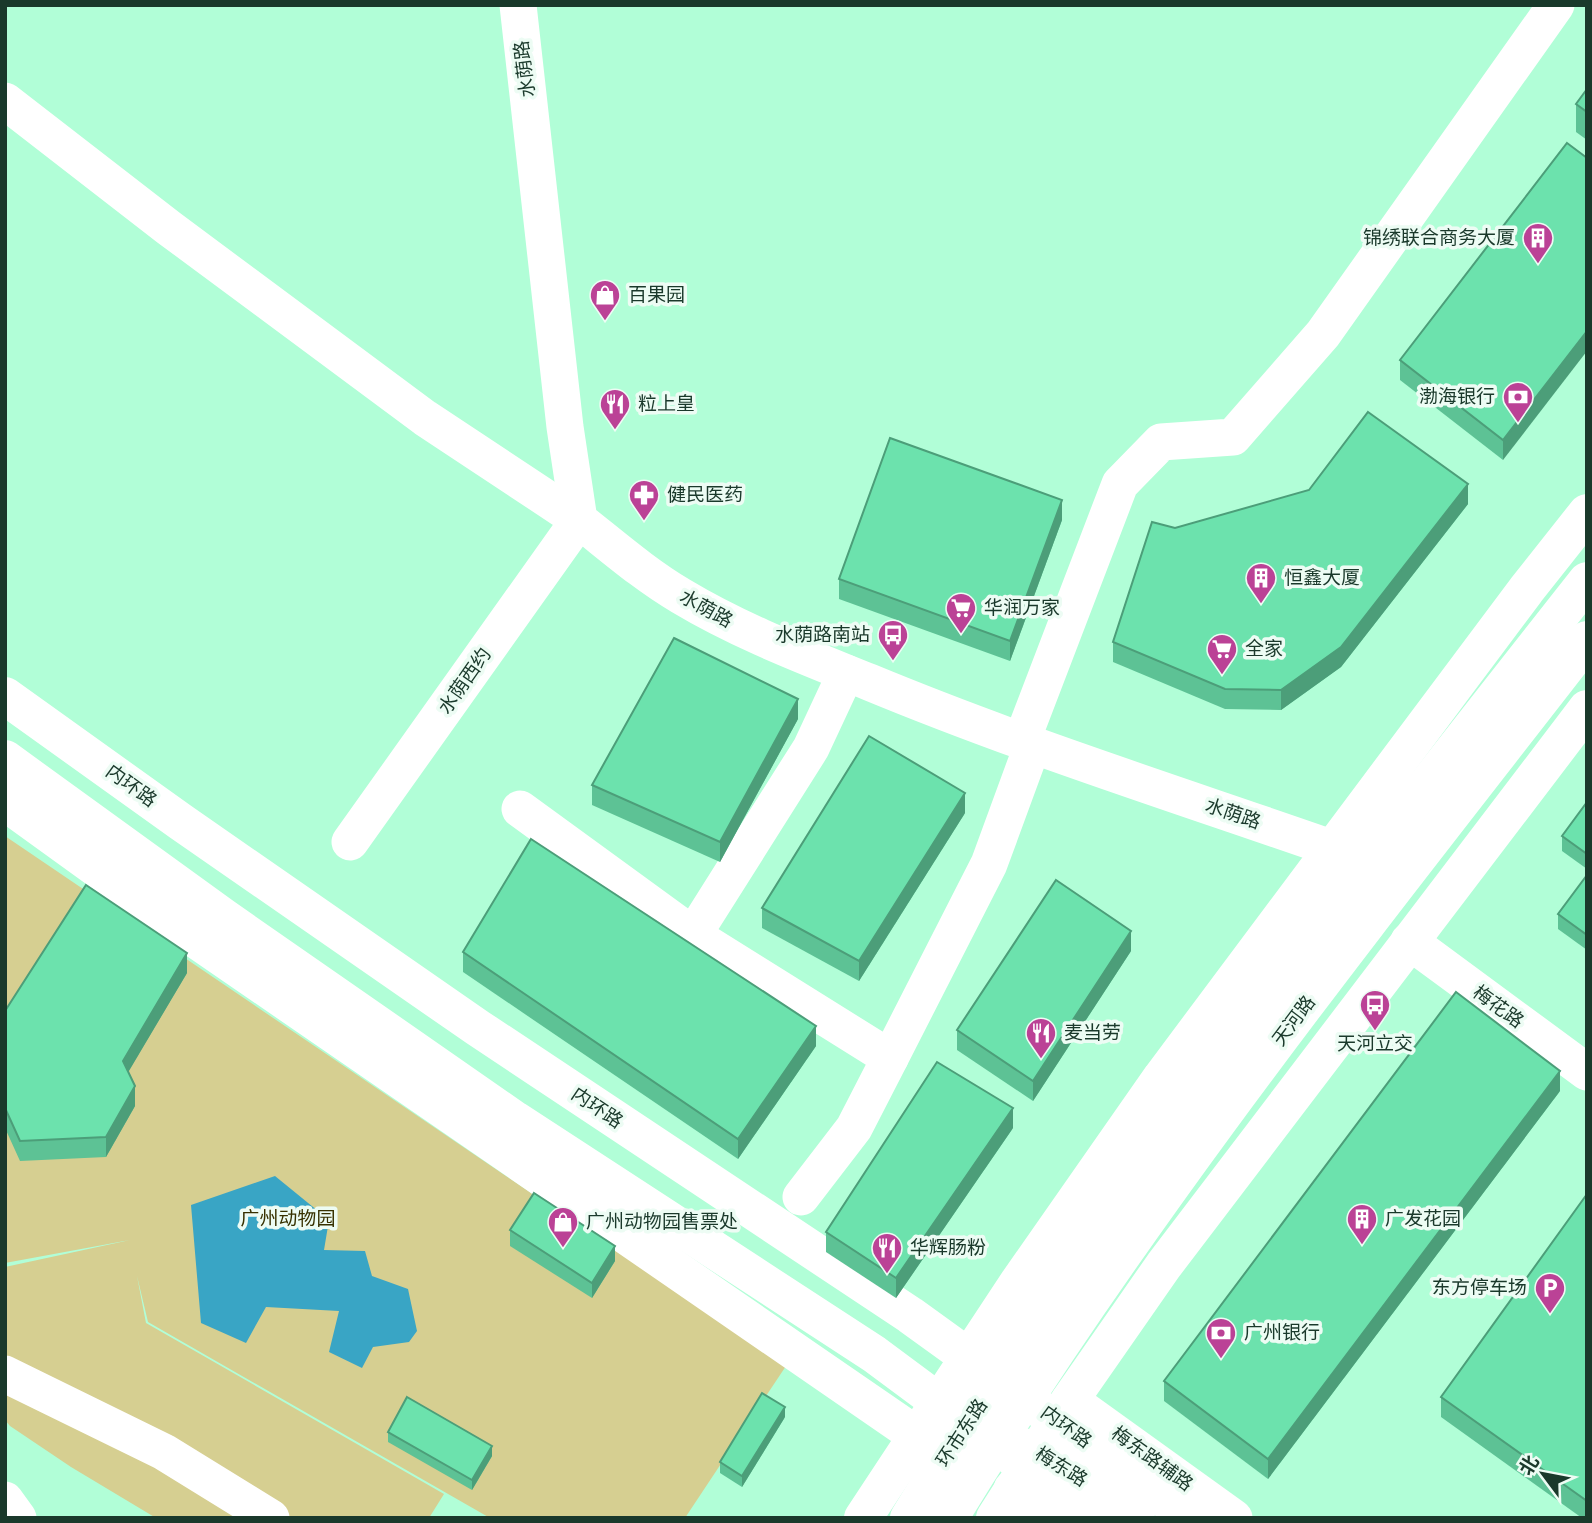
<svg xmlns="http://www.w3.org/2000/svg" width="1592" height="1523" font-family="'Nunito Sans','Noto Sans SC',sans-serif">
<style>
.green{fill:#d6cf91}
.water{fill:#39a5c5}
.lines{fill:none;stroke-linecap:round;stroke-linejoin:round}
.minor{stroke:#fff;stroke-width:37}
.major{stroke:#fff;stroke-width:38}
.highway{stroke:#fff;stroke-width:38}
.wall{fill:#5dc295}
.shaded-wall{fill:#4c9e79}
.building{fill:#6ce2ad;stroke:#4c9e79;stroke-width:2}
.labels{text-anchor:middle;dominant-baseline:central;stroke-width:7;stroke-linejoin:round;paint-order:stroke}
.street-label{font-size:19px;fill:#1a392b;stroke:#edfcf4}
.poi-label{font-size:19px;fill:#1a392b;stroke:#edfcf4;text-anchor:start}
.park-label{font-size:19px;fill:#373100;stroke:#edfcf4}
</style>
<rect width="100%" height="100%" fill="#b1fed7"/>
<path class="green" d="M5 836 786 1366 685 1518H490L148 1322 137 1276 146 1323 444 1494 429 1518H156L71 1467 10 1426 5 1420V1267L130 1240 5 1263Z"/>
<path class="water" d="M275 1176 329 1220 324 1250 365 1251 372 1276 408 1289 417 1331 409 1342 373 1347 362 1368 329 1352 339 1311 266 1307 246 1343 201 1323 191 1205Z"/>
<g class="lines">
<g class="minor">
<path d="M518 5 565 427 579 520C612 546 645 575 681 596 741 632 805 656 869 682 1021 745 1179 795 1334 849"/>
<path d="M5 101 169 228 425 418 579 520 350 842"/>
<path d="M1022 740 1120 484 1161 442 1233 437 1323 334 1556 5"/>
<path d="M520 809 693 935 890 1058"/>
<path d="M693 935 811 748 846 673"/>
<path d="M1409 941 1587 1072"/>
<path d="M801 1197 854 1128 890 1058 989 864 1033 744"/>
<path d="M5 1374 164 1452 271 1518"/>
<path d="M1070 1400 1234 1518"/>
<path d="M1012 1489 1053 1518"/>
<path d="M5 1500 18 1518"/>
</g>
<g class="major">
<path d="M1014 1449 1019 1447 1038 1449 1136 1518"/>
<path d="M863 1518 1018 1283 1162 1077 1526 590 1587 513"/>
<path d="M995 1518 1070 1400 1164 1265 1587 709"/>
</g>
<g class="highway">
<path d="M5 696 181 822 478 1028 910 1315 1191 1518"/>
<path d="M5 759 223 917 515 1120 874 1354 1095 1518"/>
<path d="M5 802 181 929 916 1435 1016 1349"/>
<path d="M1334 849 1395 815"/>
<path d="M909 1518C1109 1188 1348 884 1587 581"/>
<path d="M949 1518C1138 1209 1365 926 1587 640"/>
</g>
</g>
<g class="wall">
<path d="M1587 89V140L1576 132V104Z"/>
<path d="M1587 158 1503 460 1400 380V360Z"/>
<path d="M1468 504 1341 667 1281 710 1225 709 1113 662V642L1175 528Z"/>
<path d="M1062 520 1010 661 839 599V579Z"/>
<path d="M798 719 720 862 592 805V785Z"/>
<path d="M1587 802V869L1562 851V836Z"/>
<path d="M965 813 859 981 762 928V908Z"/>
<path d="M1587 875V950L1558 929V914Z"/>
<path d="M1131 951 1033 1101 957 1050V1030Z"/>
<path d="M463 952 816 1046 738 1159 463 972Z"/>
<path d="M187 973 128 1072 135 1106 106 1157 20 1161 5 1128V1011Z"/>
<path d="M1560 1091 1268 1479 1164 1401V1381Z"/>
<path d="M1013 1128 896 1298 826 1252V1232Z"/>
<path d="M1587 1194V1518H1582L1441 1417V1397Z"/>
<path d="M510 1230 615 1261 592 1298 510 1246Z"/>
<path d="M785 1417 742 1487 720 1473V1462Z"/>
<path d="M388 1432 492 1456 472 1490 388 1442Z"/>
</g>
<g class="shaded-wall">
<path d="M1587 331V351L1503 460V440Z"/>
<path d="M1468 484V504L1341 667 1281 710V690Z"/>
<path d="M1062 500V520L1010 661V641Z"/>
<path d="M798 699V719L720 862V842Z"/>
<path d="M965 793V813L859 981V961Z"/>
<path d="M1131 931V951L1033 1101V1081Z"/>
<path d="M187 953V973L123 1081V1061Z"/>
<path d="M816 1026V1046L738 1159V1139Z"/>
<path d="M1560 1071V1091L1268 1479V1459Z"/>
<path d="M135 1086V1106L106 1157V1137Z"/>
<path d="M1013 1108V1128L896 1298V1278Z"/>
<path d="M615 1246V1261L592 1298V1283Z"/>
<path d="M785 1407V1417L742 1487V1476Z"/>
<path d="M492 1446V1456L472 1490V1480Z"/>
</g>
<g class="building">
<path d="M1587 89V112L1576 104Z"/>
<path d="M1567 143 1587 158V331L1503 440 1400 360Z"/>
<path d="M1368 412 1468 484 1341 647 1281 690 1225 689 1113 642 1152 522 1175 528 1309 490Z"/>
<path d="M890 438 1062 500 1010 641 839 579Z"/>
<path d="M674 638 798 699 720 842 592 785Z"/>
<path d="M869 736 965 793 859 961 762 908Z"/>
<path d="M1587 802V854L1562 836Z"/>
<path d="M531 839 816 1026 738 1139 463 952Z"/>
<path d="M1587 875V935L1558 914Z"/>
<path d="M1056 880 1131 931 1033 1081 957 1030Z"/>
<path d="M86 885 187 953 123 1061 135 1086 106 1137 20 1141 5 1108V1011Z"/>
<path d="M1456 992 1560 1071 1268 1459 1164 1381Z"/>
<path d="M937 1062 1013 1108 896 1278 826 1232Z"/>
<path d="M534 1193 615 1246 592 1283 510 1230Z"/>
<path d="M1587 1194V1501L1441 1397Z"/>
<path d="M762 1393 785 1407 742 1476 720 1462Z"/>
<path d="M407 1397 492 1446 472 1480 388 1432Z"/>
</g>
<defs>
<g id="building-pin" transform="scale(1.575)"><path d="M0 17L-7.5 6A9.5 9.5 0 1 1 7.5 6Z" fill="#bb4296" stroke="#edfcf4"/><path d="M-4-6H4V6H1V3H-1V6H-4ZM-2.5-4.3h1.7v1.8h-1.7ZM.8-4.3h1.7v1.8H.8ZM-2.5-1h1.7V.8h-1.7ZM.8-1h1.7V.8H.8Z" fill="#fff"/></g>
<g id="shop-pin" transform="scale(1.575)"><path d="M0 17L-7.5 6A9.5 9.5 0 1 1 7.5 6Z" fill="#bb4296" stroke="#edfcf4"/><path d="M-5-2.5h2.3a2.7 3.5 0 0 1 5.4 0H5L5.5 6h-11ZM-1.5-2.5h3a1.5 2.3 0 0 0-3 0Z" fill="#fff"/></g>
<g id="bank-pin" transform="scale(1.575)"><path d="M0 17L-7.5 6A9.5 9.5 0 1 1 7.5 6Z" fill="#bb4296" stroke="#edfcf4"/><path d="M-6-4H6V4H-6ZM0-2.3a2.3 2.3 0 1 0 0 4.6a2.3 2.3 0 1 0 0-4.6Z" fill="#fff"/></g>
<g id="restaurant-pin" transform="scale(1.575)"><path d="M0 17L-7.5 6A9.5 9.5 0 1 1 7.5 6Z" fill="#bb4296" stroke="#edfcf4"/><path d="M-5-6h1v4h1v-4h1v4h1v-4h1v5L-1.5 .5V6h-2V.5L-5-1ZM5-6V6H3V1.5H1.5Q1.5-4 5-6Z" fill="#fff"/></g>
<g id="pharmacy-pin" transform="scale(1.575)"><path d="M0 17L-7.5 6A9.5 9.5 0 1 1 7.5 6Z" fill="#bb4296" stroke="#edfcf4"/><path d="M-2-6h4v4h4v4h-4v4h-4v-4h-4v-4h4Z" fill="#fff"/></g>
<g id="supermarket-pin" transform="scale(1.575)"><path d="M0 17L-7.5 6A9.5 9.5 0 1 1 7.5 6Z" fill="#bb4296" stroke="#edfcf4"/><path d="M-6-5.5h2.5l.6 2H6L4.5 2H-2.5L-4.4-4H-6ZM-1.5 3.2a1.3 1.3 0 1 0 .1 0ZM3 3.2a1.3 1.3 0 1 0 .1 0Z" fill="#fff"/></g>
<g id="bus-pin" transform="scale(1.575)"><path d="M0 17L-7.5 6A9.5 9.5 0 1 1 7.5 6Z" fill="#bb4296" stroke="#edfcf4"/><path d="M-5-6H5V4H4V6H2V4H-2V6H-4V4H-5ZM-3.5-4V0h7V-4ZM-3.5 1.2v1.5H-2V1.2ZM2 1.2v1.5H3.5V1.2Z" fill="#fff"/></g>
<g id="parking-pin" transform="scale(1.575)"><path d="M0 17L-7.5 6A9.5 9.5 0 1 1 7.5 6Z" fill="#bb4296" stroke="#edfcf4"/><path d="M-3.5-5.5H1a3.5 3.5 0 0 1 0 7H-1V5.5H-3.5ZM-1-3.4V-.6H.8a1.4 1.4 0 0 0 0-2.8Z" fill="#fff"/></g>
</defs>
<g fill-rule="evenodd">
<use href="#building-pin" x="1538" y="238"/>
<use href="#shop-pin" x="605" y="295"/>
<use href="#bank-pin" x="1518" y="397"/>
<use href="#restaurant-pin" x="615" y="404"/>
<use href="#pharmacy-pin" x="644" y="495"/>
<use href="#building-pin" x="1261" y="578"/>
<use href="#supermarket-pin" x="961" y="608"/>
<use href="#bus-pin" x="893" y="635"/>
<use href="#supermarket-pin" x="1222" y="649"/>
<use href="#bus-pin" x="1375" y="1005"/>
<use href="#restaurant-pin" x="1041" y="1033"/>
<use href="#building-pin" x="1362" y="1219"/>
<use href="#shop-pin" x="563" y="1222"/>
<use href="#restaurant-pin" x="887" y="1248"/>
<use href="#parking-pin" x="1550" y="1288"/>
<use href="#bank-pin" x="1221" y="1333"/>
</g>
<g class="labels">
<g class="street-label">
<text transform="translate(525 69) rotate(-97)">水荫路</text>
<text transform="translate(706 609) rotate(29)">水荫路</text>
<text transform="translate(465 681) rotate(-55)">水荫西约</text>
<text transform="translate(131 786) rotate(36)">内环路</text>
<text transform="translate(1233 814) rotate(19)">水荫路</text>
<text transform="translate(1498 1007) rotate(36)">梅花路</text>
<text transform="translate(1294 1021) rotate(-53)">天河路</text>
<text transform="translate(597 1108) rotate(34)">内环路</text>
<text transform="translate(1066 1427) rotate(36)">内环路</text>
<text transform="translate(962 1433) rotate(-57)">环市东路</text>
<text transform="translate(1152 1459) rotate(36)">梅东路辅路</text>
<text transform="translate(1061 1467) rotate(32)">梅东路</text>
</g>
<g class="poi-label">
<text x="1515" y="238" text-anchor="end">锦绣联合商务大厦</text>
<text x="628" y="295">百果园</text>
<text x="1495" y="397" text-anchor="end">渤海银行</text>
<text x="638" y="404">粒上皇</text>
<text x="667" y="495">健民医药</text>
<text x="1284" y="578">恒鑫大厦</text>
<text x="984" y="608">华润万家</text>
<text x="870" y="635" text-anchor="end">水荫路南站</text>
<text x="1245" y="649">全家</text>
<text x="1064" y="1033">麦当劳</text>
<text x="1375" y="1044" text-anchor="middle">天河立交</text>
<text x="1385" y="1219">广发花园</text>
<text x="586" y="1222">广州动物园售票处</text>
<text x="910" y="1248">华辉肠粉</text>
<text x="1527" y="1288" text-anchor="end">东方停车场</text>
<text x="1244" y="1333">广州银行</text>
</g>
<g class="park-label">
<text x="288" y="1219">广州动物园</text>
</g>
</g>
<rect width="1592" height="1523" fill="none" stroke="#1a392b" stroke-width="14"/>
<g transform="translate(1543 1474) rotate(302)" stroke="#edfcf4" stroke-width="5" paint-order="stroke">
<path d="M0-5L12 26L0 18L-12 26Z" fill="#1a392b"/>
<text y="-10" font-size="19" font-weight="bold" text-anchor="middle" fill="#1a392b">北</text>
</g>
</svg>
